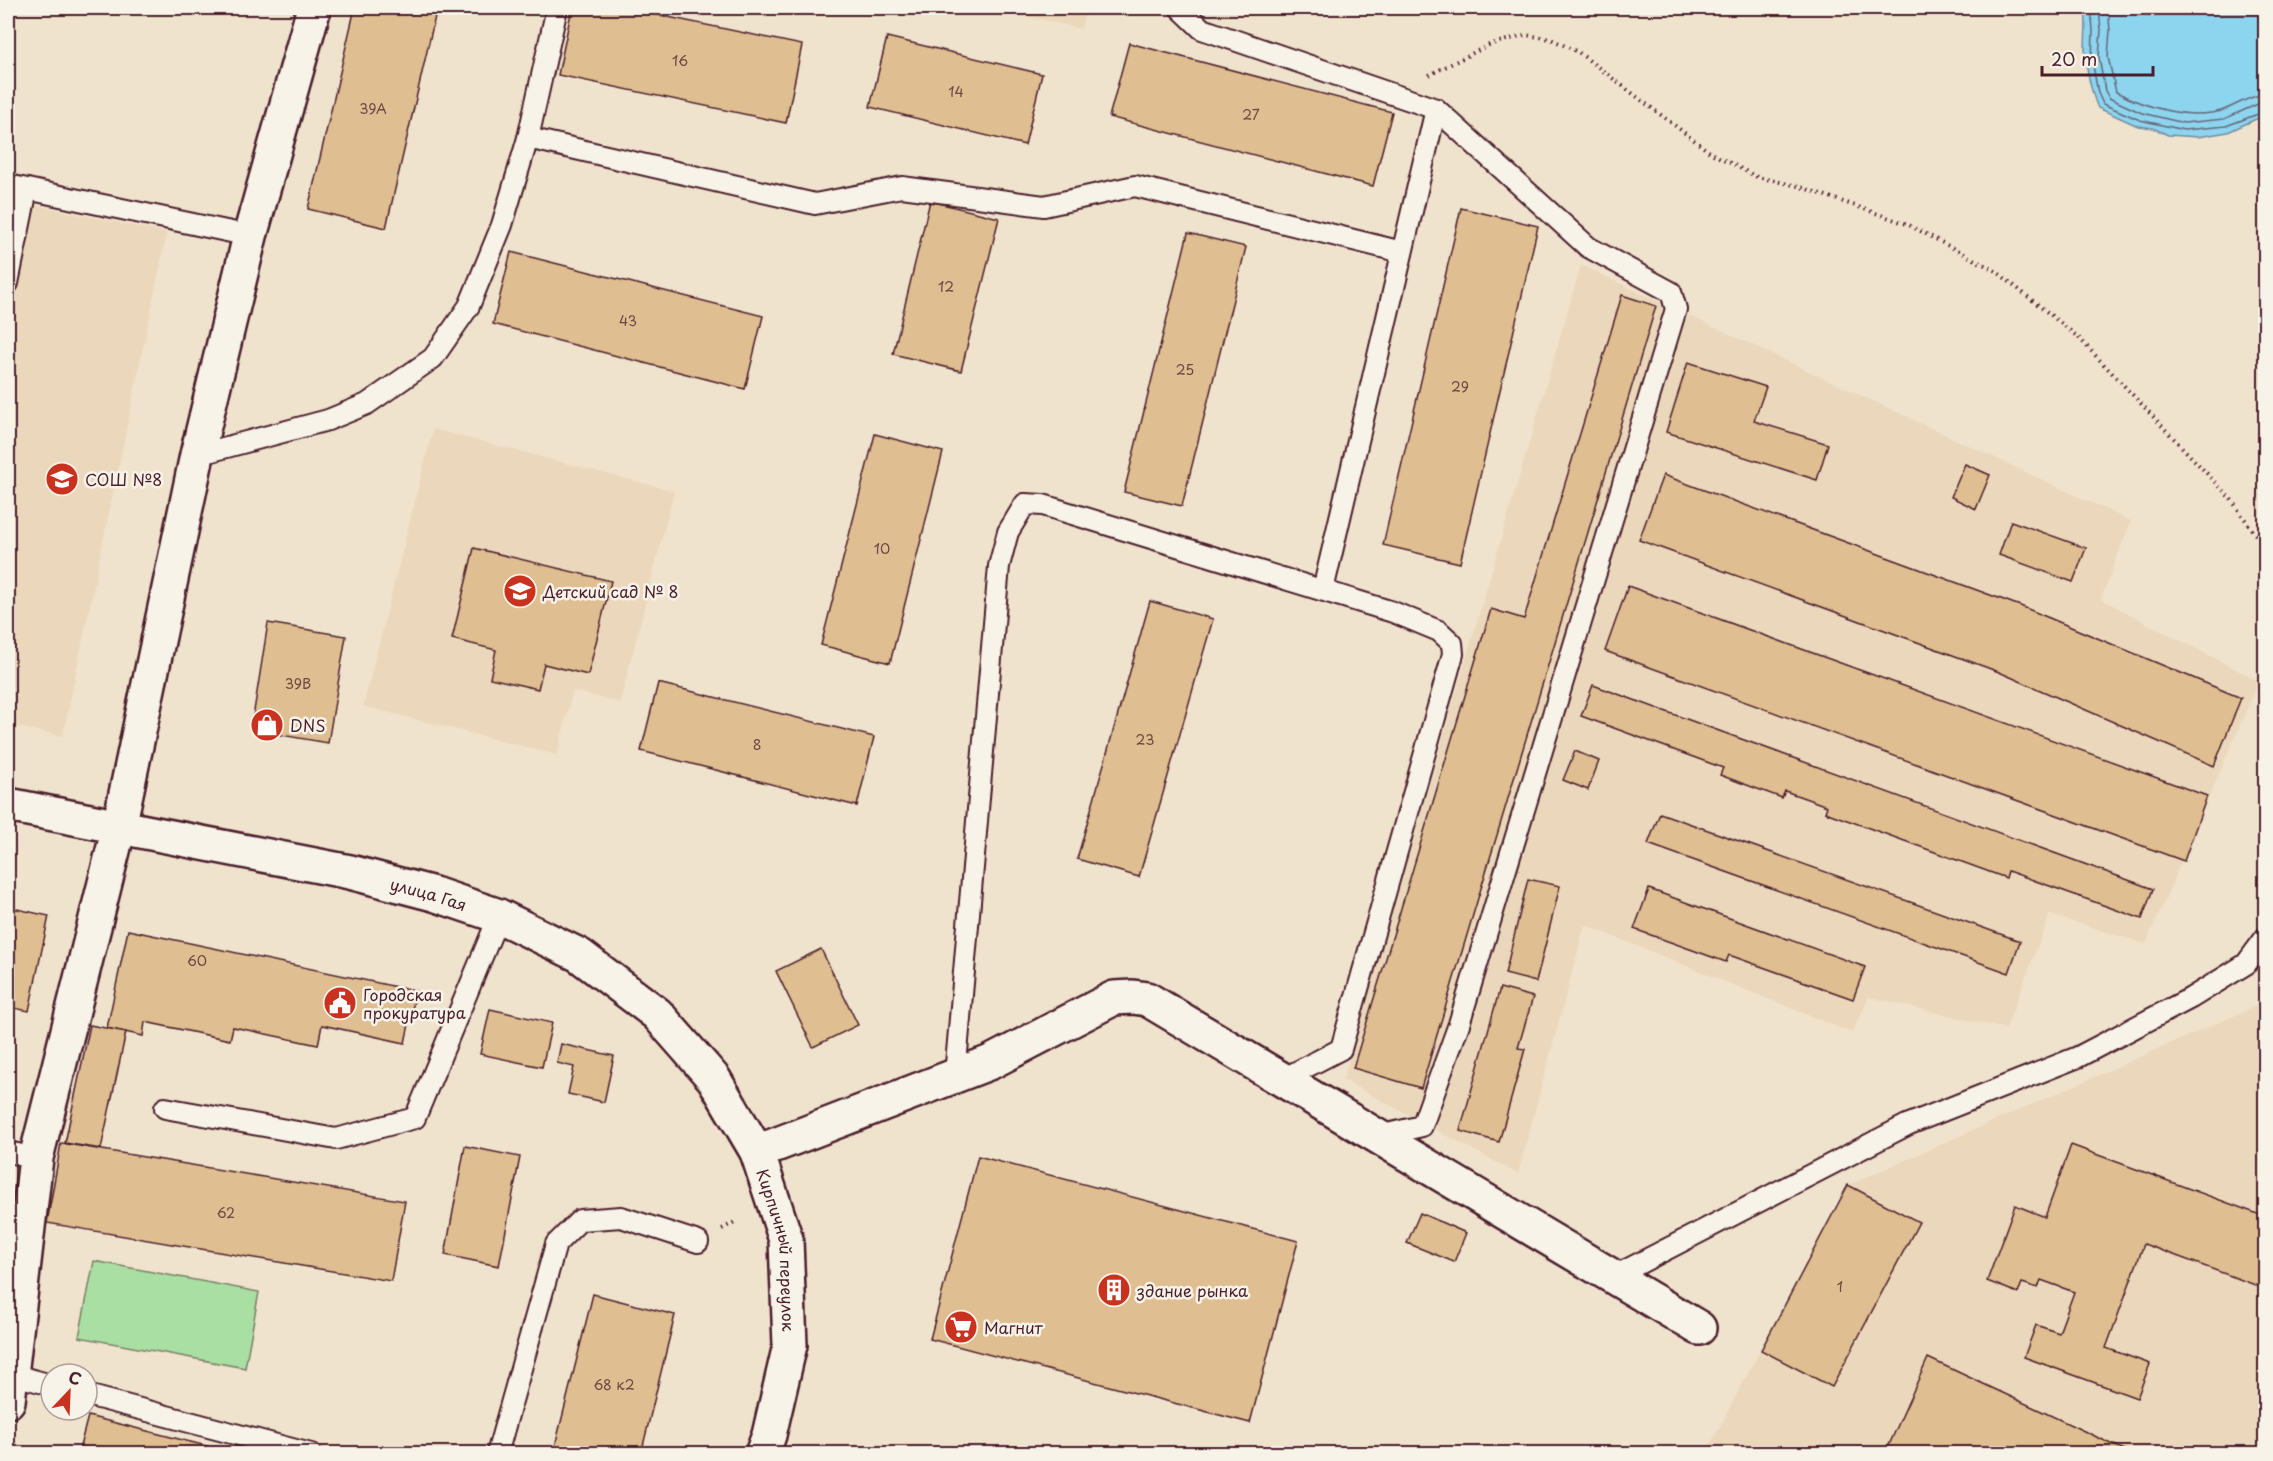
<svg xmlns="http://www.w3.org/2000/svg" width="2273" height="1461" font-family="'Playpen Sans',sans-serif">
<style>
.built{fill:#ebd8bc}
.green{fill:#a9dfa2;stroke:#7a7f66;stroke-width:1.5}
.water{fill:#8dd4ee;stroke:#728ca0;stroke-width:1.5}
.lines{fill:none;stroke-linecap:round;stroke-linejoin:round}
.shore{stroke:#656779;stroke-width:1.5}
.building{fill:#dfbe91;stroke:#4a1f2b;stroke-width:1.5}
.service-casing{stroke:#4a1f2b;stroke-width:24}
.minor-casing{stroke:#4a1f2b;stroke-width:38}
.secondary-casing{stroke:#4a1f2b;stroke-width:38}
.path{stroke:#4a1f2b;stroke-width:4;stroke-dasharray:1.5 4.5;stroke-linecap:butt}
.service{stroke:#f7f3e8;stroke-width:20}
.minor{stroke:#f7f3e8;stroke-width:33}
.secondary{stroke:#f7f3e8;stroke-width:33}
.labels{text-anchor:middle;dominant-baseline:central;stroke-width:5;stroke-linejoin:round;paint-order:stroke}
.number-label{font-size:14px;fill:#6f4744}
.poi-label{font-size:16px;fill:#4a1f2b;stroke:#f7f3e8;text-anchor:start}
.street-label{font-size:16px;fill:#4a1f2b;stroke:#f7f3e8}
</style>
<rect width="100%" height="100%" fill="#f0e3ce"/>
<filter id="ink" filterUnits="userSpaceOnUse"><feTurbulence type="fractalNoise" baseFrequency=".0167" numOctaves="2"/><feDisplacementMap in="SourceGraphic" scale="12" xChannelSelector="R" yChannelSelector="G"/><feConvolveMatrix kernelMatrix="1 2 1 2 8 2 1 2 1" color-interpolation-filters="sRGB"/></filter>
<g filter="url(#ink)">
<g class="built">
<path d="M992 8H1086L1081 29Z"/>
<path d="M8 199 167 233 63 736 8 725Z"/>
<path d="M1581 265 2131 521 2101 599 2259 681 2146 944 2050 915 2006 1029 1869 997 1852 1033 1585 925 1518 1174 1343 1080Z"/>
<path d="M433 429 674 491 620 703 573 691 557 755 363 706Z"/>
<path d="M2265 1002V1453L1705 1454 1848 1185Z"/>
</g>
<path class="green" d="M94 1261 259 1292 245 1368 79 1337Z"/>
<path class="water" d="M2085 8H2265V115L2228 132 2198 137 2168 135 2153 128 2138 126 2098 108C2091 92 2086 68 2085 51 2085 36 2087 23 2085 8Z"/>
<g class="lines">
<g class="shore">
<path d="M2091 8 2093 30 2092 60 2098 93 2103 104 2140 120 2184 130 2226 126 2266 111"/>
<path d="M2099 8 2101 30 2099 58 2105 91 2109 98 2142 113 2184 123 2224 119 2258 104 2266 103"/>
<path d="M2108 8 2110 30 2108 57 2116 92C2145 107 2188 120 2221 111 2236 106 2250 95 2266 94"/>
</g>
</g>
<g class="building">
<path d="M355 8H437L386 228 308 209Z"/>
<path d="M572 8H625L802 45 786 123 558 75Z"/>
<path d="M887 37 1042 74 1025 145 870 107Z"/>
<path d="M1129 43 1392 112 1373 186 1109 117Z"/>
<path d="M930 201 999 218 961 371 893 354Z"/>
<path d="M1461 208 1538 226 1460 563 1383 545Z"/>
<path d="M1188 233 1246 247 1182 506 1124 492Z"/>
<path d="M511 252 763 316 745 389 493 324Z"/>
<path d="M1622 295 1656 306 1421 1088 1353 1068 1491 609 1524 619Z"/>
<path d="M1688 362 1766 387 1754 421 1828 444 1817 480 1666 432Z"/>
<path d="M875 434 943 452 890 663 821 645Z"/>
<path d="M1965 464 1990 475 1976 509 1951 497Z"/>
<path d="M1663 475 2023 607 2241 698 2214 766 1999 672 1639 540Z"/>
<path d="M2011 521 2086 548 2073 582 1999 555Z"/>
<path d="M474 548 611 581 588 675 544 664 538 689 490 678 496 650 452 639Z"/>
<path d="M1628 586 2207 796 2184 861 1605 651Z"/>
<path d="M1150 601 1213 619 1139 877 1077 859Z"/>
<path d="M268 623 346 636 328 743 251 730Z"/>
<path d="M658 683 874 737 857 806 641 751Z"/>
<path d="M1593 685 2153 889 2142 919 2008 871 2006 878 1825 812 1827 806 1785 791 1782 798 1720 775 1723 768 1581 716Z"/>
<path d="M1575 751 1599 761 1588 790 1563 780Z"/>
<path d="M1660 813 2020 941 2009 973 1648 844Z"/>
<path d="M1528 879 1560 886 1536 982 1505 974Z"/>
<path d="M1649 889 1865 967 1853 999 1729 955 1726 962 1634 929Z"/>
<path d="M8 907 49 916 29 1011 8 1007Z"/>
<path d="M128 930 416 991 405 1043 322 1025 318 1045 233 1027 230 1040 145 1022 143 1036 107 1028Z"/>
<path d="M821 949 858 1025 813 1047 776 971Z"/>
<path d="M1500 988 1533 997 1518 1048 1525 1049 1499 1142 1460 1131Z"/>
<path d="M490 1009 552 1023 542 1067 480 1054Z"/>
<path d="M90 1025 126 1032 101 1149 65 1143Z"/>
<path d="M561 1044 614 1056 604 1102 568 1094 574 1067 557 1063Z"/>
<path d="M61 1143 405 1201 391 1281 47 1223Z"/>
<path d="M2071 1145 2266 1217V1289L2144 1244 2106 1348 2150 1364 2137 1398 2024 1357 2036 1325 2059 1333 2074 1292 2041 1280 2038 1288 2022 1283 2018 1293 1987 1281 2015 1205 2045 1217Z"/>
<path d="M465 1146 520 1157 499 1266 445 1255Z"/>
<path d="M978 1156 1298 1241 1250 1423 930 1339Z"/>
<path d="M1848 1185 1919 1222 1832 1387 1761 1350Z"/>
<path d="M1420 1213 1466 1233 1454 1262 1407 1243Z"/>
<path d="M593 1294 675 1315 641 1454H553Z"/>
<path d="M1928 1358 2133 1454H1885Z"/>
<path d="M88 1416 238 1454H78Z"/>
</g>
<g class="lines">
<g class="service-casing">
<g id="service">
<path d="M1180 8 1202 29 1436 109 1588 247 1671 292 1676 309 1459 1024 1422 1126 1379 1136"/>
<path d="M528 138 557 8"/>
<path d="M8 185 250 236"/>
<path d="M8 283 27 189"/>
<path d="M197 455 328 420 367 404 433 358 469 306 502 225 528 138 815 204 902 187 1044 206 1135 186 1402 252"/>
<path d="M1323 590 1436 109"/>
<path d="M955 1076 999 566 1008 532 1025 504 1043 505 1393 612 1439 631 1452 643 1453 654 1341 1049 1283 1079"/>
<path d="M165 1108 336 1139 415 1118 499 916"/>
<path d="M8 1152 36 1158"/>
<path d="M1613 1277 1907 1125 2078 1057 2191 998 2246 964 2266 937"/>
<path d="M11 1374 51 1385"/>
<path d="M87 1395 311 1454"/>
<path d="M497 1454 556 1244 580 1220 621 1217 698 1242"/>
</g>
</g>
<g class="minor-casing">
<g id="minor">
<path d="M757 1152 991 1062 1114 998 1133 997 1147 999 1699 1328"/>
<path d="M8 1401 36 1158 119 827 197 455 250 236 314 8"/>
</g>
</g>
<g class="secondary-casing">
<g id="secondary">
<path id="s1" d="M8 805 350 872 434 894 499 916 579 955 657 1014 714 1079 757 1152 786 1240 790 1345 769 1435 762 1454"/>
</g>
</g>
<g class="path">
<path d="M1429 75 1491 44 1526 35 1551 39 1578 52 1711 153 1757 177 1798 186 1907 224 1996 271 2078 337 2231 499 2266 550"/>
<path d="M722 1229 735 1222"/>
</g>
<use href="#service" class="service"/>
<use href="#minor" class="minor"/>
<use href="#secondary" class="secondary"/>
</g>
</g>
<defs>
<g id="school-disc" transform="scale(1.725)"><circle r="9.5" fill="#c8321e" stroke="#f7f3e8"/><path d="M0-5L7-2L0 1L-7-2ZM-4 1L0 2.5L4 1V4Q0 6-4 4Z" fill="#fff"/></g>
<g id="shop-disc" transform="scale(1.725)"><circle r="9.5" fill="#c8321e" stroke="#f7f3e8"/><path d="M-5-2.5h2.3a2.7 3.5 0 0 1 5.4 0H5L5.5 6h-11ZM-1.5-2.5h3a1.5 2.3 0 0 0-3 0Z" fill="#fff"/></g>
<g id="civic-disc" transform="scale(1.725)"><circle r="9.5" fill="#c8321e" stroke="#f7f3e8"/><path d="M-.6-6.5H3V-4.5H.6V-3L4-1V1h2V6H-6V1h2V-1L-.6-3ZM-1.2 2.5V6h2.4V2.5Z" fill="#fff"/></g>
<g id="building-disc" transform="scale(1.725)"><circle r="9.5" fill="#c8321e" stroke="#f7f3e8"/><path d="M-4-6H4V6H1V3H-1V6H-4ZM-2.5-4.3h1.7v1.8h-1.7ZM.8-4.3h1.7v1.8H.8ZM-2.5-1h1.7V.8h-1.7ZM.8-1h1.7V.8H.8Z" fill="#fff"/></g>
<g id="supermarket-disc" transform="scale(1.725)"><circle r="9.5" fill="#c8321e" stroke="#f7f3e8"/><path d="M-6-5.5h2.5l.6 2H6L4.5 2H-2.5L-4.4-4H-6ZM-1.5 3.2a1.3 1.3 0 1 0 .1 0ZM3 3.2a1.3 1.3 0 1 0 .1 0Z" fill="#fff"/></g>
</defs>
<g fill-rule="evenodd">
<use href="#school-disc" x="62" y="479"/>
<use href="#school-disc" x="520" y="591"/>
<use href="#shop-disc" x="267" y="725"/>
<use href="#civic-disc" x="340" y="1003"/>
<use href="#building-disc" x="1114" y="1290"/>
<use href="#supermarket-disc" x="961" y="1327"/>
</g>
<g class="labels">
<g class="number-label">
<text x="680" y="60">16</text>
<text x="956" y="91">14</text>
<text x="373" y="108">39А</text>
<text x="1251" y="114">27</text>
<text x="946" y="286">12</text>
<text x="628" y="320">43</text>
<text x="1185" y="369">25</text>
<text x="1460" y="386">29</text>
<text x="882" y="548">10</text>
<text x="298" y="683">39В</text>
<text x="1145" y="739">23</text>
<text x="757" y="744">8</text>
<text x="197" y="960">60</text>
<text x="226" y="1212">62</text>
<text x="1840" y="1286">1</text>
<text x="614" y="1384">68 к2</text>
</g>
<g class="poi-label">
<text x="85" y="479">СОШ №8</text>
<text x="543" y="591">Детский сад № 8</text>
<text x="290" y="725">DNS</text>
<text x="363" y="994">Городская<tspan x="363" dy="18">прокуратура</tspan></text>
<text x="1137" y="1290">здание рынка</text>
<text x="984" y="1327">Магнит</text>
</g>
<g class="street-label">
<text stroke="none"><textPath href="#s1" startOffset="430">улица Гая</textPath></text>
<text stroke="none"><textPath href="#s1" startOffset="963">Кирпичный переулок</textPath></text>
</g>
</g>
<rect width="2273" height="1461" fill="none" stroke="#f7f3e8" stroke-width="30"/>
<rect x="15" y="15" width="2243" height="1431" fill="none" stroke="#4a1f2b" stroke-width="2" filter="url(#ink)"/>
<g transform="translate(69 1392) rotate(23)"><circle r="28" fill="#f7f3e8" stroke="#b29e9c" stroke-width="1.5"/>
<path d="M0-4.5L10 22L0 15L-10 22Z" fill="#c8321e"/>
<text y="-9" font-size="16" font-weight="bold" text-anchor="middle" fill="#4a1f2b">С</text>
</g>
<path d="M2042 66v9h111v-9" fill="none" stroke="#4a1f2b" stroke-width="3"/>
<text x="2051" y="66" font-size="18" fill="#4a1f2b" stroke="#f7f3e8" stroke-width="4.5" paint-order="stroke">20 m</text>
</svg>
